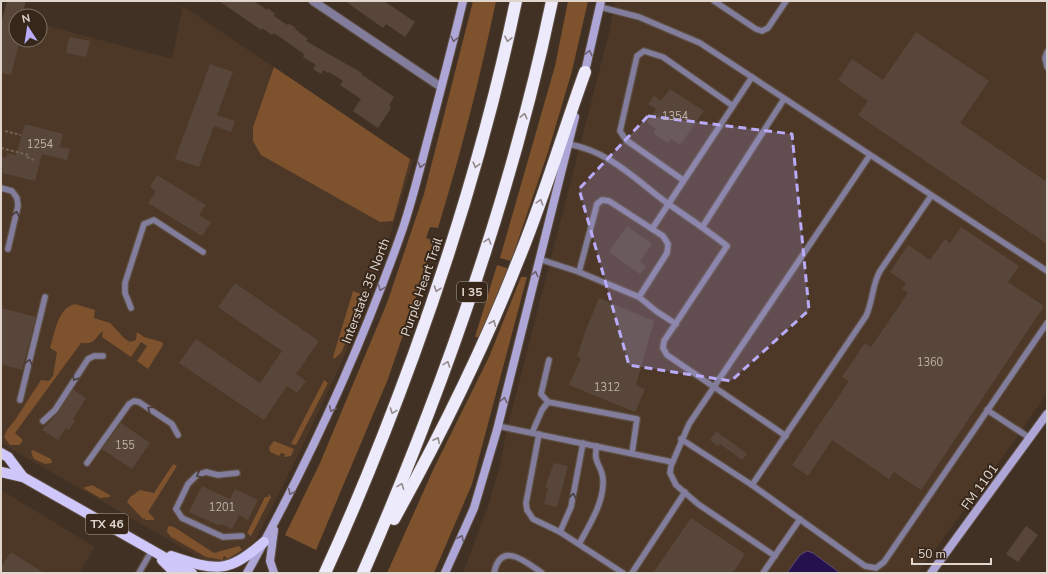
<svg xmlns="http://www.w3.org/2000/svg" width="1048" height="574" font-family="'Nunito Sans',sans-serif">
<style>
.built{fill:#4d3827}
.green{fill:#7d522d}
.water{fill:#25114e;stroke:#5d4c74}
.building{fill:#574639}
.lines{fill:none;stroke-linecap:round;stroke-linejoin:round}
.lane-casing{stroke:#5e4f43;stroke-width:8}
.street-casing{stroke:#5e4f43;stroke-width:10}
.secondary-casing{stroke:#5e4f43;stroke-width:10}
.primary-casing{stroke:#5e4f43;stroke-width:12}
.highway-casing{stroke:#5e4f43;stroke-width:14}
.path{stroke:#716357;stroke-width:2;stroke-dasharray:3 2;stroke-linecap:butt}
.lane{stroke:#827d9c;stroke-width:5.5}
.street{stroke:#827d9c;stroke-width:8}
.secondary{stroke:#aea6d7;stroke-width:8}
.primary{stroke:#cfc7fa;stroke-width:10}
.highway{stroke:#edebfb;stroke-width:12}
.oneway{stroke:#6c606f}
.oneway2{stroke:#92898a}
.oneway3{stroke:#493c3a}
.marked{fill:#b9abf7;fill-opacity:0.2;stroke:#b9abf7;stroke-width:3;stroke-dasharray:8 5;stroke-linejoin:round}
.labels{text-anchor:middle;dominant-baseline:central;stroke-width:4;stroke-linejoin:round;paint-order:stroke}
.number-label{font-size:11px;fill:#beb2a9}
.shield{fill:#36271a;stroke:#ada298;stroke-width:1}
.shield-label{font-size:12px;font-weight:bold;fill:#e0d6ce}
.street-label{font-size:13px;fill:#e0d6ce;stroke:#36271a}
</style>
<rect width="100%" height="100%" fill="#413124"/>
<g class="built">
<path d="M615 1H1047V393L1017 437 918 573H463L488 506 499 469 507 429 609 33Z"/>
<path d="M183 6 413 161 382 261 345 355 302 447 255 541 245 553 234 561 210 563 202 559 1 443V15L16 19V40H40V24L172 59Z"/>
<path d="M1 490 95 547 79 573H1Z"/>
</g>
<g class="green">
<path d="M473 1H496C480 78 461 153 438 228L430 227 426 238 435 241 388 379 316 550 285 535 320 463 387 303 424 194Z"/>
<path d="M568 1H588L572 71 548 152 511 261 500 258 555 66Z"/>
<path d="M274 67 410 159 393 221 380 222 261 155 253 141V127Z"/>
<path d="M497 265 510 269 481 337H475Z"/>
<path d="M521 277H527L472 484 434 573H387L434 468 489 357Z"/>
<path d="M353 291 366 296 341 353 334 359 333 357Z"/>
<path d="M75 304 95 310 94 318 110 323 125 339 130 342 136 340 137 332 144 337 162 342 163 345 148 369 137 361 147 346 141 342 131 357 102 337 103 331C93 339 97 344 81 343L15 433 22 439V442L19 445H10L4 437 7 430 15 420 41 380 49 381 53 376 57 352 50 348C55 334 57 308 75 304Z"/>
<path d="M324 380 328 383 296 445 291 444Z"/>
<path d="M274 441 294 449 291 456 284 457 285 454 281 453 279 456 270 452 269 447Z"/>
<path d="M33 450 51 459 52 463 45 464 34 459 31 452Z"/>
<path d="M173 464 177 466 148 512 154 518V520H145V518L143 519 127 502 130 497 140 490 154 493Z"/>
<path d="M92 485 110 495V497L100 498 83 488Z"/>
<path d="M269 494 271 497 251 536 247 533 265 497H268Z"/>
<path d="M168 526 174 527 214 553 239 546 242 550 227 559 225 556 223 557V560L206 557 171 537 167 532Z"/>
</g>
<path class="water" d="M807 551 813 553 840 573H787L800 555Z"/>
<g class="building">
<path d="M7 1H26L23 12H21L20 16H16V40H20L11 75 1 73V25Z"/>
<path d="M219 1H254L267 10 268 8 275 14 274 16 287 25 288 23 296 28 295 29 308 39 306 41 362 73 361 74 394 97 389 105 391 107 389 111 378 128 353 111 361 99 340 85 343 81 329 72 328 73 323 70 321 74 313 69 316 65 303 57 304 54 274 33 272 35 262 28 261 30Z"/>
<path d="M345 1H384L415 22 405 37 386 24 383 28Z"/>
<path d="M916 32 989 81 960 123 1047 182V244L858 115 868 101 838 80 852 59 883 80Z"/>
<path d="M69 37 90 41 86 57 66 53Z"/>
<path d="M210 64 233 72 217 115 235 121 231 132 214 126 199 167 175 159Z"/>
<path d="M670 89 704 111 680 145 671 139 668 143 653 133 656 129 647 122 656 109 648 104 654 96 661 101Z"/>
<path d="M25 124 63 134 60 147 70 149 67 160 42 154 35 181 2 173 3 168 1 167V156L6 158 7 153 16 155Z"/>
<path d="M157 175 206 205 199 215 211 222 202 236 148 203 156 191 150 187Z"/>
<path d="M627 226 652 244 640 262 646 266 640 274 609 252Z"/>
<path d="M961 227 1019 266 1008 282 1044 306 921 490 894 472 889 479 832 440 808 476 792 465 849 381 842 377 865 343 871 347 908 293 902 289 906 283 890 272 908 245 930 260 945 239 950 243Z"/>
<path d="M235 283 319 341 296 374 306 381 297 393 287 386 264 420 179 363 196 339 260 383 282 351 218 307Z"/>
<path d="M599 298 654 321 636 385 645 389 635 412 569 385 581 358 577 356 587 327Z"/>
<path d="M1 308 36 317 22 370 1 364Z"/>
<path d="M73 389 86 398 73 419 75 420 69 430 66 428 58 440 42 430 59 412Z"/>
<path d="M121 423 150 443 132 469 102 449Z"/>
<path d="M716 431 747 454 742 460 720 444 718 446 710 440Z"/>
<path d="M554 463 568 466 557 507 544 504 548 488 545 487Z"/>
<path d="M202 486 230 499 235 489 258 500 248 520 239 515 232 529 221 524 220 526 189 512Z"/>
<path d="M691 518 745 554 733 573H653Z"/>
<path d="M1026 526 1038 535 1018 562 1006 554Z"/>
<path d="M11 552 44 573H1V567Z"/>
</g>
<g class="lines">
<g class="lane-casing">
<g id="lane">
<path d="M714 1 756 29 762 31 768 28 786 1"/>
<path d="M600 7 639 17 700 43 1047 271"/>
<path d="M1047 52 1045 58 1047 67"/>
<path d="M568 144C609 151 635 179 667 203 687 217 707 230 727 246L664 341 663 348 667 355 786 436"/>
<path d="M683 180 626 140 620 131 637 56 644 51 663 57 733 106"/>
<path d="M1 188 12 191 17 198 18 206 8 249"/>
<path d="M703 226 784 99"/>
<path d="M652 229 752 77"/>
<path d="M539 259 579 272 639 297 656 311 676 324"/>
<path d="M579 272 597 204 602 200 609 201 663 236 668 244 667 253 639 297"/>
<path d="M131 308 125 293V283L144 224 154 220 203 252"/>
<path d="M20 400 45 297"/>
<path d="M548 402 637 419 632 453"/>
<path d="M987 410 1030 438"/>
<path d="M43 421 55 410 88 359 94 356H103"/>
<path d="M498 426 672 462"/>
<path d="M532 433 542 410 548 402 541 394 549 360"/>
<path d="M539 434 526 503 527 510 533 519 560 532 623 573"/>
<path d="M681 439 752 485 865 566 876 568 884 562 1047 323"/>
<path d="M87 463 129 404 134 401 139 402 172 424 178 435"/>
<path d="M237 473 218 475 206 472 197 475 188 484 176 509 182 518 223 537 242 536"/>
<path d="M752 485 866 316C873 301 872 285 880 271L931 196"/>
<path d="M560 532 571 507 583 443"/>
<path d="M579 544C589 526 604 502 603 481 603 465 592 464 597 446"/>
<path d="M775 556 698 504 676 485 670 473 671 466 689 424 870 155"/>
<path d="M139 573 152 550"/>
<path d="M494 573C501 540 526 562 542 573"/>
<path d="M632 573 685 492"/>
<path d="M763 573 800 519"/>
</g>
</g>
<g class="street-casing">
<path id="street" d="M313 1 441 87"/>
</g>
<g class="secondary-casing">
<g id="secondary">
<path d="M584 76 601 1"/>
<path d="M274 530 270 561 274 573"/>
<path d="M247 573C309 462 361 348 403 228 414 195 422 160 431 127 442 85 453 43 463 1"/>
<path d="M445 573 474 508 497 430 575 117"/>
<path d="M931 573 1047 414"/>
</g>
</g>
<g class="primary-casing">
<g id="primary">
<path d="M1 453 8 457 23 477"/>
<path d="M1 472 23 477 192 573"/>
<path d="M171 556C216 571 227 574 264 542"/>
<path d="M162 560 175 573"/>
</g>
</g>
<g class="highway-casing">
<g id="highway">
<path d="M394 519C440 436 482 352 517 263 543 201 562 135 585 72"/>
<path d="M325 573C358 501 387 428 414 354 456 238 491 121 516 1"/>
<path d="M363 573C443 389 511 198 552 1"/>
</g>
</g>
<g class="path">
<path d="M5 131 21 135"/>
<path d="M1 148 28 155 27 157 34 160"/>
</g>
<use href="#lane" class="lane"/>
<use href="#street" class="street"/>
<use href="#secondary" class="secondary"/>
<use href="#primary" class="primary"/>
<use href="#highway" class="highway"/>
</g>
<defs><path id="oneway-chevron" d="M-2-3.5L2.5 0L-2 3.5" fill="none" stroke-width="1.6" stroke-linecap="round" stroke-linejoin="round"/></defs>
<g class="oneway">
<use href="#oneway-chevron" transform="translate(454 39) rotate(103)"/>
<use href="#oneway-chevron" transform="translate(589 53) rotate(-77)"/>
<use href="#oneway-chevron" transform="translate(421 165) rotate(105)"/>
<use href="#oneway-chevron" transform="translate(535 274) rotate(-76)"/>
<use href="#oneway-chevron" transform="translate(381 288) rotate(111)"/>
<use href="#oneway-chevron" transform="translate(504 400) rotate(-78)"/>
<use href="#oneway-chevron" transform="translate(332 409) rotate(114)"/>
<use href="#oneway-chevron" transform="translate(291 492) rotate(117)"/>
<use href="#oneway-chevron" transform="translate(461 538) rotate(-65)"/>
</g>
<g class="oneway2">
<use href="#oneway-chevron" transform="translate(508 39) rotate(102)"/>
<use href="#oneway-chevron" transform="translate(524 116) rotate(-76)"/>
<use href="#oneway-chevron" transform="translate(476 165) rotate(105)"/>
<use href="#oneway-chevron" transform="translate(540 202) rotate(-72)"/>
<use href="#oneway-chevron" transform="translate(488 241) rotate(-72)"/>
<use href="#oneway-chevron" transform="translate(437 289) rotate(109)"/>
<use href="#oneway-chevron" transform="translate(493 323) rotate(-67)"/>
<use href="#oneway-chevron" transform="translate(447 364) rotate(-70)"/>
<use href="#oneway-chevron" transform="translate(393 411) rotate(110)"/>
<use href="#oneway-chevron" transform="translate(437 440) rotate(-63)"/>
<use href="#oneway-chevron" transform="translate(401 486) rotate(-69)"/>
</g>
<g class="oneway3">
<use href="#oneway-chevron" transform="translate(16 214) rotate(-78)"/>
<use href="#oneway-chevron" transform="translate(29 362) rotate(-76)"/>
<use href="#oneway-chevron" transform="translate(75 378) rotate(123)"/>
<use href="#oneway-chevron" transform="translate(150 409) rotate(-146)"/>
<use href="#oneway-chevron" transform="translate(199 475) rotate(155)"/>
<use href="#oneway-chevron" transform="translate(573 496) rotate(-79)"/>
</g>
<path class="marked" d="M648 116 792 134 809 310 731 381 629 365 579 189Z"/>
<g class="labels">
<g class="number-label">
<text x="675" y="116">1354</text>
<text x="40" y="144">1254</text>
<text x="930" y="362">1360</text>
<text x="607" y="387">1312</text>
<text x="125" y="445">155</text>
<text x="222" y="507">1201</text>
</g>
<g class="shield">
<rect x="457" y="282" width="30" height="20" rx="3"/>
<rect x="86" y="514" width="42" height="20" rx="3"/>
</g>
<g class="shield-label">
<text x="472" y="292">I 35</text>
<text x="107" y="524">TX 46</text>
</g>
<g class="street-label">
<text transform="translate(422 287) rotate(-71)">Purple Heart Trail</text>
<text transform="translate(366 291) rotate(-69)">Interstate 35 North</text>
<text transform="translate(980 487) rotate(-54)">FM 1101</text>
</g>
</g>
<rect width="1048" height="574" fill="none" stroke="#e0d6ce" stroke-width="4"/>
<g transform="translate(28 28) rotate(348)"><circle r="19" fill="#36271a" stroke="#7a6d62"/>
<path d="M0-3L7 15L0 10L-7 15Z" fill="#b9abf7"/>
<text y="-6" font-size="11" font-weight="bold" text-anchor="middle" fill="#e0d6ce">N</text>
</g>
<path d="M912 558v6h79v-6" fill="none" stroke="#e0d6ce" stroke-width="2"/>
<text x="918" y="558" font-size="12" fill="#e0d6ce" stroke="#36271a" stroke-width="3" paint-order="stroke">50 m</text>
</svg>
